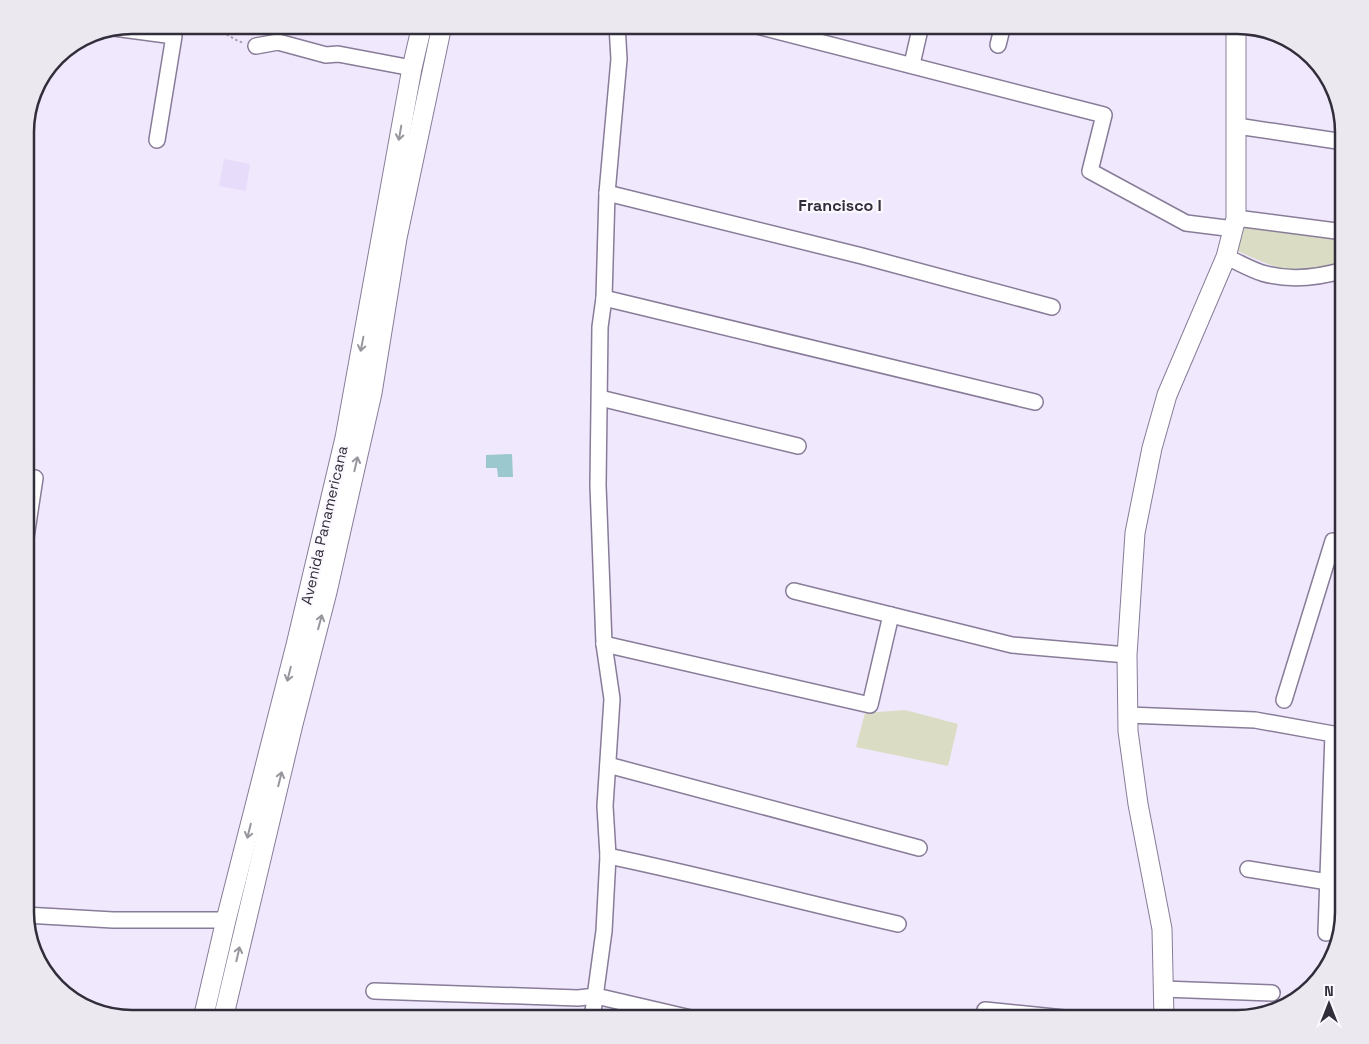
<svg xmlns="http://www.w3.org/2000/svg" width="1369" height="1044" font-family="'Space Grotesk',sans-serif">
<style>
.built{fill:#e8dcfb}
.green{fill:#dadcc4}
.water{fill:#9bc8ce}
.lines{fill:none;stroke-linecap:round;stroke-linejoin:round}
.minor-casing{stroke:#887c99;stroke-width:18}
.major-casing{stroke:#887c99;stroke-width:21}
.path{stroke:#a59eb0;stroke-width:2;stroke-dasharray:2.5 2.5;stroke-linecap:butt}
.minor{stroke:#fff;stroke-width:15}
.major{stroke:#fff;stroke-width:19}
.oneway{stroke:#98969c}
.labels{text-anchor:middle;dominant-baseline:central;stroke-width:4.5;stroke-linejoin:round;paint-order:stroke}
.street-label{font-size:15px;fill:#322d3a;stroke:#fbf8ff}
.neighbourhood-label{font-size:16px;font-weight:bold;fill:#322d3a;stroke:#fbf8ff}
.rim{fill:none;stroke:#322d3a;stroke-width:2.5}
</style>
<rect width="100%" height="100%" fill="#f0e8fc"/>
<path class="built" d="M224 159 250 164 246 191 219 186Z"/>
<g class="green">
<path d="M1244 226 1344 239V259C1330 269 1295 272 1279 268 1264 263 1249 256 1235 250Z"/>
<path d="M905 710 958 724 948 766 856 747 865 713Z"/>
</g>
<path class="water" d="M512 454 513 477H498L497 468H486V455Z"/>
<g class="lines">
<g class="minor-casing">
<g id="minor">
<path d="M753 25 1104 115 1090 171 1186 223 1234 229"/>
<path d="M114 28 174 36 157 140"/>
<path d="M998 45 1003 25"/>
<path d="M256 46 278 42 326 55 338 54 412 68"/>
<path d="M912 64 921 25"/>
<path d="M1237 126 1344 142"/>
<path d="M607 193 862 256 1052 307"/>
<path d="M1236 218 1344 232"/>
<path d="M1226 257C1238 262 1250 269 1262 273 1289 281 1317 278 1344 270"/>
<path d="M604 298 1035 402"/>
<path d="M600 398 798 446"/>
<path d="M25 544 35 478"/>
<path d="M794 591 1012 645 1127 655"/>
<path d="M604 644 870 705 891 615"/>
<path d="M1284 700 1333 541H1344"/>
<path d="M1128 715 1255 720 1333 734 1326 933"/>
<path d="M608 765 919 848"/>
<path d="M608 856C705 876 801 902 898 924"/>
<path d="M1248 869 1328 882 1344 888"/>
<path d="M25 915 113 920H226"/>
<path d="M1163 989 1272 993"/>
<path d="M374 991 578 998 596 996 695 1019"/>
<path d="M985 1010 1074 1019"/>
<path d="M592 1019 604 931 608 856 605 806 612 699 604 644 598 485 600 327 604 298 607 193 619 59 617 25"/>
</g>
</g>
<g class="major-casing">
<g id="major">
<path d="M203 1019 226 920 296 645 345 438 412 68 422 25"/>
<path d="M223 1019 293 724 327 592 372 393 397 238 442 25"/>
<path d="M1164 1019 1162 929 1138 804 1128 731 1127 655 1135 533 1152 448 1167 395 1226 257 1236 218V25"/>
</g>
</g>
<path class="path" d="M183 26 219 30 238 41 244 43"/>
<use href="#minor" class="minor"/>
<use href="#major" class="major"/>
</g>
<defs><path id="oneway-shaft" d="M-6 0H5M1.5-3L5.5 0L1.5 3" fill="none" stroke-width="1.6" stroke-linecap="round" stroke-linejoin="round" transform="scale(1.25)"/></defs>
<g class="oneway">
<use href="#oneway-shaft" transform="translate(400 133) rotate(100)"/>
<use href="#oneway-shaft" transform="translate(362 344) rotate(101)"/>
<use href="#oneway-shaft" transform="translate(356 464) rotate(-77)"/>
<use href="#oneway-shaft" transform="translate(320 622) rotate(-75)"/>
<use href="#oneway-shaft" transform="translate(289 674) rotate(104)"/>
<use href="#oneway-shaft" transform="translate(280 779) rotate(-76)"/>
<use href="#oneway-shaft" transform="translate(249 831) rotate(104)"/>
<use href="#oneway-shaft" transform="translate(238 954) rotate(-77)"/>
</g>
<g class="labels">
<g class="street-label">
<text transform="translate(324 525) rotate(-77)">Avenida Panamericana</text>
</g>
<g class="neighbourhood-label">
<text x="840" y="205">Francisco I</text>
</g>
</g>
<path d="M0 0H1369V1044H0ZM132 34H1237A98 98 0 0 1 1335 132V912A98 98 0 0 1 1237 1010H132A98 98 0 0 1 34 912V132A98 98 0 0 1 132 34Z" fill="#ebe8ef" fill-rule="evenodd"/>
<path class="rim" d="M132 34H1237A98 98 0 0 1 1335 132V912A98 98 0 0 1 1237 1010H132A98 98 0 0 1 34 912V132A98 98 0 0 1 132 34Z"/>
<g transform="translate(1329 1004)" stroke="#fbf8ff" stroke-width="4" paint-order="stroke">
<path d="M0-4L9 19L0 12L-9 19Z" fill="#322d3a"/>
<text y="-8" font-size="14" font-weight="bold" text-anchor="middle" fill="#322d3a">N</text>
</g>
</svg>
